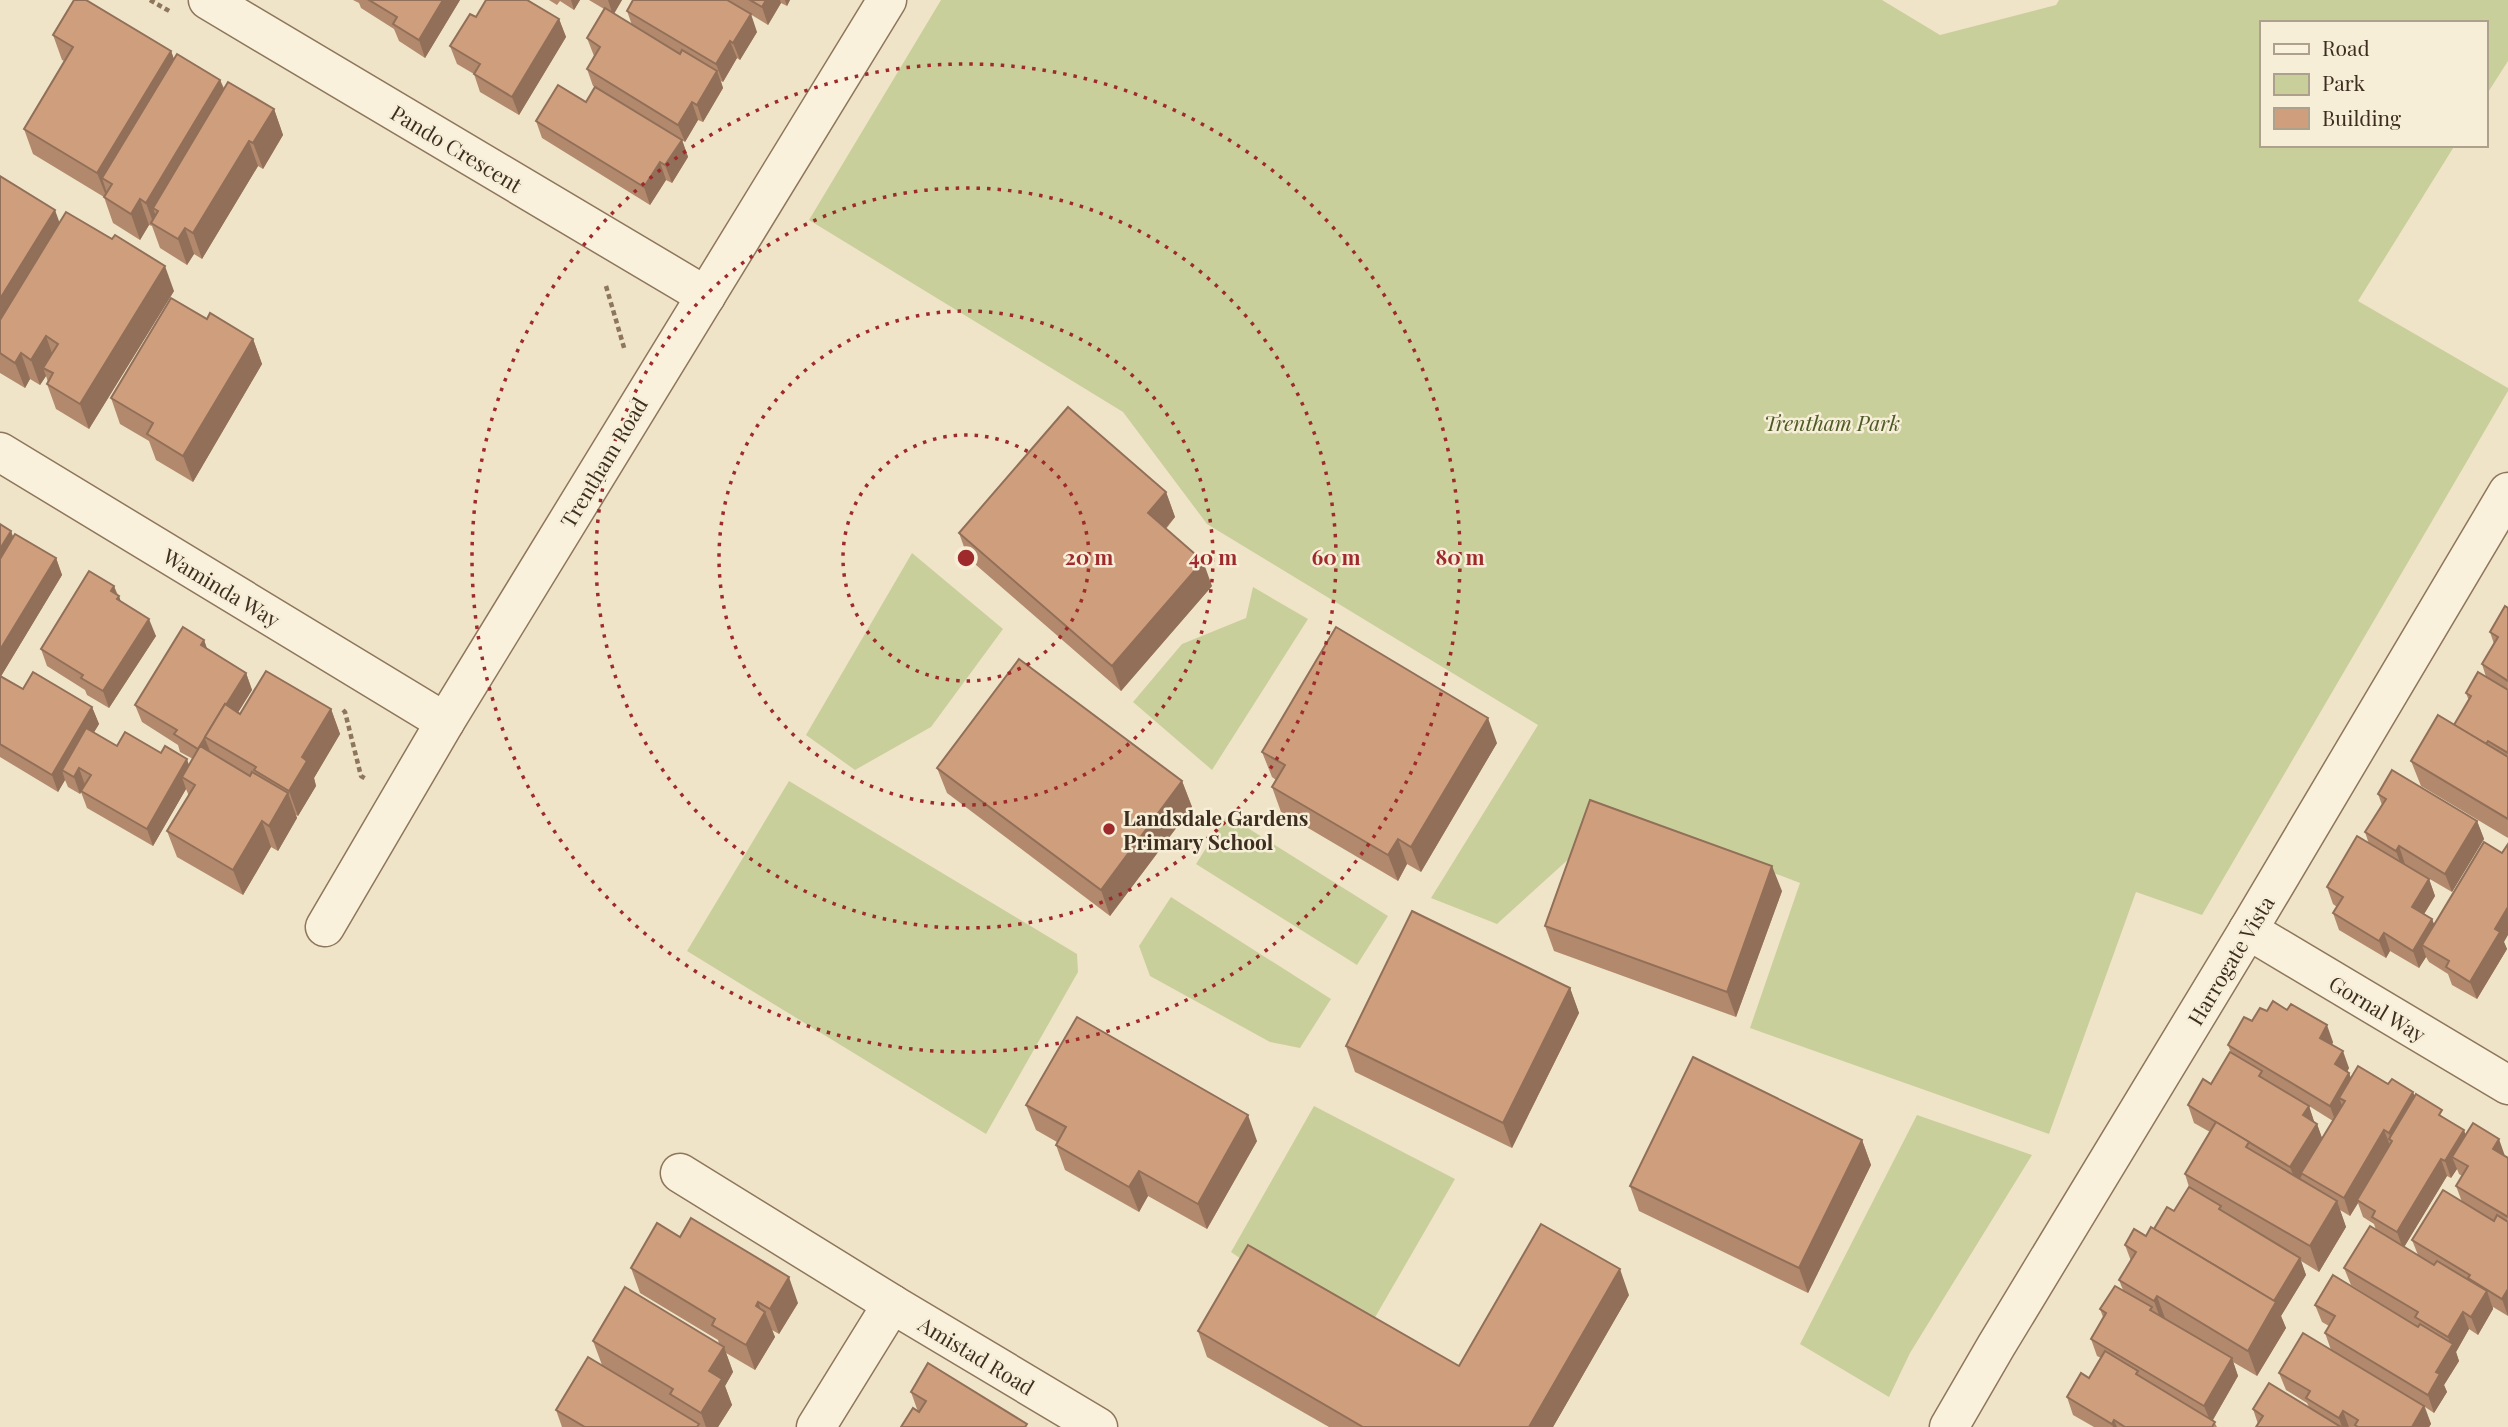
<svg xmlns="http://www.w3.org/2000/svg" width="2508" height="1427" font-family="'Playfair Display',serif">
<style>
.green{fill:#c9cf9b}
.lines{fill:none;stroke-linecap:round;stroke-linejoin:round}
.minor-casing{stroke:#8d765c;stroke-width:41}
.path{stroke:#8d765c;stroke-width:4.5;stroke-dasharray:5 3.5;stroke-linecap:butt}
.minor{stroke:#faf1dc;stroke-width:38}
.wall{fill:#b2896c;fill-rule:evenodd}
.shaded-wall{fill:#916f58}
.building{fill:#cf9f7d;stroke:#916f58;stroke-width:2}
.ring{fill:none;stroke:#9e2a2b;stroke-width:3.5;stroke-dasharray:3.5 7}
.poi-dot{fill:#9e2a2b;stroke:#f7eed8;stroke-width:2.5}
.labels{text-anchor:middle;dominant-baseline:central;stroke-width:5;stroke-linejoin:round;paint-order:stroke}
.street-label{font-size:21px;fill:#3d2e20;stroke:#f7eed8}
.park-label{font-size:21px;font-style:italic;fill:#4d5a26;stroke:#f7eed8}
.poi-label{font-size:21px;font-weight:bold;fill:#3d2e20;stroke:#f7eed8;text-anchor:start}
.centre{fill:#9e2a2b;stroke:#f7eed8;stroke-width:3.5}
.ring-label{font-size:21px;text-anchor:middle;font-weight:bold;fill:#9e2a2b;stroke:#f7eed8;stroke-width:5;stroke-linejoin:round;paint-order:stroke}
</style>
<rect width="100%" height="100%" fill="#f0e4c8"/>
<g class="green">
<path d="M941 0H1882L1940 35 2056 5 2059 0H2508V61L2485 97V23H2261V145H2455L2358 301 2508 388V391L2202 915 2136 892 2049 1134 1750 1028 1800 883 1590 803 1572 856 1497 924 1431 898 1538 725 1207 524 1123 412 809 220Z"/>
<path d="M912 553 1003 629 931 727 855 770 806 735Z"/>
<path d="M1253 587 1308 619 1212 770 1133 702 1182 644 1246 618Z"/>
<path d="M789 781 1077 954 1078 972 986 1134 687 951Z"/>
<path d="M1227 815 1388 916 1357 965 1196 864Z"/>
<path d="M1171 897 1331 999 1300 1048 1270 1042 1150 976 1139 946Z"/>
<path d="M1314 1106 1455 1179 1366 1333 1257 1270 1231 1252Z"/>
<path d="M1917 1115 2032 1155 1910 1353 1889 1397 1800 1344Z"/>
</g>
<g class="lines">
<g class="minor-casing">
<g id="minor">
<path d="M208 0 706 296"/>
<path d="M0 452 445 722"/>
<path d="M325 927 445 722 887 0"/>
<path d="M2248 930 2508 1085"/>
<path d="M680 1173 892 1304"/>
<path d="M816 1427 892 1304 1098 1427"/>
<path d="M1949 1427 1996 1346 2248 930 2508 492"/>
</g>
</g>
<g class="path">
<path d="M150 0 171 12"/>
<path d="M606 286 625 351"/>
<path d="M343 710 345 712 361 776 366 779"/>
</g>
<use href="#minor" class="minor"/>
</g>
<g class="wall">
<path d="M353 0H460L425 58 399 41 394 29 361 8 359 3Z"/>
<path d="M486 0H528L559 19 566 37 519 115 480 92 474 74 457 64 450 46 476 17Z"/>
<path d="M549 0H580L574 10 560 1 557 5Z"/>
<path d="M589 0H622L614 14 632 25 627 11 757 32 740 60 737 58 723 82 721 81 723 88 703 122 698 120 685 142 682 140 688 157 672 183 666 180 650 205 542 138 536 121 586 102 595 87 593 86 587 69 594 56 587 38 604 9Z"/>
<path d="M727 0H790L787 6 781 3 768 25Z"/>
<path d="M53 35 171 51 174 59 220 80 224 88 274 109 283 135 263 169 258 166 202 259 194 254 187 265 160 248 152 226 149 225 140 240 113 223 104 197 33 154 24 129 64 61 62 60Z"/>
<path d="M0 176 60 223 174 291 89 429 56 409 47 384 48 382 46 376 40 385 30 379 25 388 0 373Z"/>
<path d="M207 319 253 339 262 364 193 482 156 460 149 441 120 424 111 398Z"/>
<path d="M1166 492 1175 517 1166 529 1212 586 1121 691 968 558 959 533Z"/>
<path d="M0 524 11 531 13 537 56 558 62 575 1 676 23 689 92 707 99 724 94 732 117 746 161 753 189 765 193 759 180 752 178 745 142 722 135 705 204 640 207 649 246 673 252 690 238 712 240 714 331 709 340 734 314 778 316 786 298 816 296 815 297 818 278 851 271 847 243 895 177 857 167 831 189 796 186 789 153 846 87 808 81 792 80 794 68 787 65 780 58 792 0 757Z"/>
<path d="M114 586 121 602 156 636 109 708 87 695 85 690 47 666 41 649Z"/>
<path d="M2508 608V838L2421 786 2411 761 2454 725 2469 701 2466 693 2486 677 2482 664 2494 644 2490 632Z"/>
<path d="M1497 743 1421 872 1407 864 1398 881 1281 812 1272 787 1276 780 1272 777 1262 752Z"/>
<path d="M937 768 1182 781 1192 807 1110 916 947 793Z"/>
<path d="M2378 794 2477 821 2484 839 2452 892 2404 864 2429 879 2435 896 2424 914 2432 919 2434 925 2504 942 2507 949 2477 999 2452 985 2448 974 2429 962 2426 957 2419 968 2390 951 2386 958 2339 930 2333 913 2337 907 2333 904 2327 887 2369 844 2365 832 2382 805Z"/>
<path d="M1782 891 1736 1017 1554 951 1545 926Z"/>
<path d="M1570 988 1579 1013 1512 1148 1355 1072 1346 1046Z"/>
<path d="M2252 1021 2333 1042 2332 1045 2349 1068 2347 1072 2349 1073 2351 1078 2388 1084 2415 1096 2466 1134 2508 1158V1316L2493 1307V1309L2478 1335 2469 1329 2456 1352 2459 1361 2444 1385 2447 1392 2434 1413 2425 1407 2431 1424 2429 1427H2256L2258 1424 2253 1409 2309 1407 2307 1403 2286 1390 2279 1373 2331 1350 2325 1333 2329 1326 2322 1322 2315 1305 2418 1327 2351 1285 2344 1268 2376 1230 2374 1224 2363 1217 2358 1203 2350 1216 2340 1210 2346 1227 2319 1272 2301 1261 2306 1275 2281 1316 2286 1328 2257 1376 2233 1362 2238 1376 2213 1420 2217 1427H2094L2073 1415 2067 1397 2089 1378 2101 1358 2097 1356 2091 1339 2103 1317 2100 1309 2123 1290 2119 1280 2131 1261 2125 1245 2146 1236 2174 1211 2189 1187 2185 1174 2210 1132 2194 1123 2188 1105 2211 1084 2231 1053 2228 1045ZM2309 1106 2333 1121 2322 1138 2317 1124 2314 1122ZM2457 1169 2459 1174 2462 1176 2456 1186 2462 1202 2412 1240 2418 1255 2404 1247 2447 1176 2451 1178Z"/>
<path d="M1026 1105 1257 1141 1207 1229 1148 1196 1139 1212 1065 1170 1056 1145 1057 1142 1036 1130Z"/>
<path d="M1862 1140 1871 1165 1808 1293 1639 1211 1630 1186Z"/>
<path d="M680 1237 798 1303 779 1334 772 1330 775 1337 755 1370 726 1353 733 1372 725 1386 732 1405 718 1427H562L556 1410 602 1365 593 1341 719 1344 718 1340 640 1293 631 1268Z"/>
<path d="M1629 1295 1553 1427H1329L1207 1357 1198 1331 1459 1366Z"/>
<path d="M911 1392 1028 1427 918 1412Z"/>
</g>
<g class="shaded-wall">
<path d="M443 0H460L425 58 419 40Z"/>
<path d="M571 0H580L574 10Z"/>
<path d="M608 0H622L613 15Z"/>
<path d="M766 0H780L781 3 768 25 762 7Z"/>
<path d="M785 0H790L787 6Z"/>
<path d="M751 14 757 32 740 60 733 43Z"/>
<path d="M559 19 566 37 519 115 512 97Z"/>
<path d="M730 41 737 58 723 82 716 64Z"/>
<path d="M171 51 180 76 112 184 102 178 108 196 107 198 97 173Z"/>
<path d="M717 71 723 88 703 122 697 105Z"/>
<path d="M220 80 230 105 158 211 153 208 158 222 154 225 146 203Z"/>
<path d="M692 102 698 120 685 142 678 125Z"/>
<path d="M274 109 283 135 263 169 253 143Z"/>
<path d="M682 140 688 157 672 183 665 165Z"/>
<path d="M249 141 258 166 202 259 193 233Z"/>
<path d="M660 162 666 180 650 205 644 187Z"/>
<path d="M140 199 149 225 140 240 131 214Z"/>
<path d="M55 210 64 235 0 339V299Z"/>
<path d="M185 228 194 254 187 265 178 239Z"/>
<path d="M165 266 174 291 89 429 80 404Z"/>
<path d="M46 336 55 362 43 368 46 376 40 385 31 360Z"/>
<path d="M253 339 262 364 193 482 183 456Z"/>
<path d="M21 353 30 379 25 388 15 363Z"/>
<path d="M1166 492 1175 517 1157 538 1148 513Z"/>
<path d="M11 531 17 548 0 576V549Z"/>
<path d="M56 558 62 575 0 678V650Z"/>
<path d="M1203 561 1212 586 1121 691 1112 666Z"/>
<path d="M114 586 118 598 119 596 125 614 111 591Z"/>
<path d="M149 619 156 636 109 708 103 691Z"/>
<path d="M204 640 210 657 201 645Z"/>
<path d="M246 673 252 690 218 745 206 738Z"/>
<path d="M92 707 99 724 69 774 62 770 65 780 58 792 52 775Z"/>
<path d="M331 709 340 734 314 778 316 786 298 816 289 791 302 757Z"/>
<path d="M1488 718 1497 743 1421 872 1411 847Z"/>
<path d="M205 739 212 756 199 749Z"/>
<path d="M187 759 193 777H182L186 789 153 846 147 829Z"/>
<path d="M79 768 85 785 80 794 74 777Z"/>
<path d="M1182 781 1192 807 1110 916 1101 890Z"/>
<path d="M288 793 297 818 278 851 269 826Z"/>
<path d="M262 821 271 847 243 895 233 870Z"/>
<path d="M2477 821 2484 839 2452 892 2445 874Z"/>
<path d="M1398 839 1407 864 1398 881 1388 855Z"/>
<path d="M2399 846 2405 864 2402 868 2396 851Z"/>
<path d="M1772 866 1782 891 1736 1017 1727 992Z"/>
<path d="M2429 879 2435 896 2418 924 2412 907Z"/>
<path d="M2508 907V935L2504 942 2507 949 2477 999 2470 982 2495 929Z"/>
<path d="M2432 919 2439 936 2422 945 2426 957 2419 968 2413 951Z"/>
<path d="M2384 933 2390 951 2386 958 2379 941Z"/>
<path d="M1570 988 1579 1013 1512 1148 1503 1123Z"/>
<path d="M2327 1025 2333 1042 2327 1055 2320 1038Z"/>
<path d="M2343 1051 2349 1068 2341 1082 2335 1064Z"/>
<path d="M2349 1073 2355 1090 2345 1101 2339 1098 2344 1110 2336 1123 2330 1106Z"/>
<path d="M2413 1092 2420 1109 2391 1140 2389 1133Z"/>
<path d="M2309 1106 2315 1124 2303 1115Z"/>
<path d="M1248 1115 1257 1141 1207 1229 1198 1204Z"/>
<path d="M2317 1124 2323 1141 2301 1173 2302 1175 2297 1184 2290 1167Z"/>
<path d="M2384 1130 2391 1148 2357 1200 2358 1203 2350 1216 2344 1198Z"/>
<path d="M2464 1130 2470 1147 2452 1157 2457 1169 2451 1178 2445 1161Z"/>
<path d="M2499 1139 2505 1156 2493 1149Z"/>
<path d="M1862 1140 1871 1165 1808 1293 1799 1268Z"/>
<path d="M2441 1159 2447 1176 2403 1249 2397 1232Z"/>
<path d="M1139 1171 1148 1196 1139 1212 1129 1187Z"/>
<path d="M2337 1201 2346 1227 2319 1272 2310 1246Z"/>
<path d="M2300 1258 2306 1275 2281 1316 2286 1328 2257 1376 2248 1351 2272 1304Z"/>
<path d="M1620 1269 1629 1295 1553 1427H1529Z"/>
<path d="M789 1277 798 1303 779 1334 770 1309Z"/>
<path d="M2508 1289V1316L2502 1299Z"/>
<path d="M2487 1291 2493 1309 2478 1335 2471 1317Z"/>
<path d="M2157 1296 2166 1321 2163 1326 2154 1301Z"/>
<path d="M758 1302 763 1315 765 1312 775 1337 755 1370 746 1345 756 1306Z"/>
<path d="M2463 1312 2469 1329 2456 1352 2459 1361 2444 1385 2447 1392 2434 1413 2428 1395 2436 1372 2451 1346 2448 1337Z"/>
<path d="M724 1347 733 1372 725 1386 732 1405 718 1427H706L701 1413 709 1371Z"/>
<path d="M2232 1358 2238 1376 2211 1423 2204 1406Z"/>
<path d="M2424 1406 2431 1424 2429 1427H2412Z"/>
<path d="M2343 1411 2349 1427H2342L2339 1418Z"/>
<path d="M2114 1420 2117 1427H2113L2112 1424Z"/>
</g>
<g class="building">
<path d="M74 0H86L171 51 97 173 24 129 73 47 53 35Z"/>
<path d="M369 0H443L419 40 393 24 397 17Z"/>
<path d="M486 0H527L559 19 512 97 474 74 480 64 450 46 470 14 476 17Z"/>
<path d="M633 0H727L751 14 733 43 730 41 716 64 627 11Z"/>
<path d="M750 0H766L762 7Z"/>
<path d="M605 8 680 54 682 50 717 71 697 105 692 102 678 125 587 69 600 47 587 38Z"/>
<path d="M177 54 220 80 146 203 140 199 131 214 104 197 112 184 102 178Z"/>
<path d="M228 82 274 109 253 143 249 141 193 233 185 228 178 239 151 223 158 211 153 208Z"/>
<path d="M558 85 586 102 595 87 682 140 665 165 660 162 644 187 536 121Z"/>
<path d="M0 176 55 210 0 299Z"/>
<path d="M66 212 112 239 115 235 165 266 80 404 47 384 53 373 43 368 58 344 46 336 31 360 21 353 15 363 0 353V320Z"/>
<path d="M171 298 207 319 210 313 253 339 183 456 147 434 153 423 111 398Z"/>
<path d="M1068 407 1166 492 1148 513 1203 561 1112 666 959 533Z"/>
<path d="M0 524 11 531 0 549Z"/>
<path d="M15 534 56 558 0 650V559Z"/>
<path d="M89 571 114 586 111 591 119 596 117 599 149 619 103 691 81 678 83 675 41 649Z"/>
<path d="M2505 606 2508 608V681L2482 664 2498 637 2490 632Z"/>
<path d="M183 627 204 640 201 645 246 673 226 705 225 704 198 749 174 734 177 730 135 705Z"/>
<path d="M1336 627 1488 718 1411 847 1398 839 1388 855 1272 787 1285 765 1262 752Z"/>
<path d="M1019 659 1182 781 1101 890 937 768Z"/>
<path d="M266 671 331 709 302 757 307 761 289 791 254 770 256 767 205 737 225 704 240 714Z"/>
<path d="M33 672 92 707 52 775 0 744V676L23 689Z"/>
<path d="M2478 672 2508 690V753L2488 741 2486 744 2454 725 2471 696 2466 693Z"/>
<path d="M2438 715 2508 757V819L2411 761Z"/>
<path d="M86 728 117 746 125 732 161 753 165 746 187 759 147 829 81 791 91 775 79 768 74 777 62 770Z"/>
<path d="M200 746 250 776 252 772 288 793 269 826 262 821 233 870 167 831 195 785 182 777Z"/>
<path d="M2392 770 2477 821 2445 874 2399 846 2396 851 2365 832 2386 799 2378 794Z"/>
<path d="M1590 800 1772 866 1727 992 1545 926Z"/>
<path d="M2357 836 2429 879 2412 907 2432 919 2413 951 2384 933 2379 941 2333 913 2343 897 2327 887Z"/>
<path d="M2484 842 2502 853 2508 844V907L2495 929 2500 932 2470 982 2446 967 2449 961 2422 945Z"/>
<path d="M1412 911 1570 988 1503 1123 1346 1046Z"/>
<path d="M2273 1001 2287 1010 2291 1004 2327 1025 2320 1038 2343 1051 2335 1064 2349 1073 2330 1106 2228 1045 2244 1017 2252 1021 2260 1008 2267 1011Z"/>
<path d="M1077 1017 1248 1115 1198 1204 1139 1171 1129 1187 1056 1145 1066 1127 1026 1105Z"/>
<path d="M2230 1052 2262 1071 2259 1076 2309 1106 2303 1115 2317 1124 2290 1167 2188 1105 2203 1079 2211 1084Z"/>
<path d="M1693 1057 1862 1140 1799 1268 1630 1186Z"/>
<path d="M2358 1066 2388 1084 2392 1079 2413 1092 2389 1133 2384 1130 2344 1198 2301 1173 2345 1101 2339 1098Z"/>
<path d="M2416 1094 2442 1110 2439 1115 2464 1130 2445 1161 2441 1159 2397 1232 2372 1217 2375 1211 2357 1200 2392 1141 2389 1139Z"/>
<path d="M2216 1122 2249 1142 2246 1147 2337 1201 2310 1246 2185 1174Z"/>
<path d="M2473 1123 2499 1139 2493 1149 2508 1158V1217L2456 1186 2468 1166 2452 1157Z"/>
<path d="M2189 1187 2221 1206 2219 1209 2300 1258 2274 1301 2154 1229 2167 1207 2174 1211Z"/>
<path d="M2443 1190 2494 1221 2497 1215 2508 1222V1289L2502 1299 2468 1278 2470 1275 2412 1240Z"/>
<path d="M691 1218 789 1277 770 1309 758 1302 756 1306 765 1312 746 1345 712 1325 715 1319 631 1268 657 1223 680 1237Z"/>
<path d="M1541 1224 1620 1269 1529 1427H1363L1198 1331 1248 1245 1459 1366Z"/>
<path d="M2370 1226 2434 1265 2437 1261 2487 1291 2471 1317 2463 1312 2448 1337 2415 1317 2418 1312 2344 1268Z"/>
<path d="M2151 1227 2276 1302 2248 1351 2157 1296 2154 1301 2119 1280 2136 1252 2125 1245 2134 1229 2146 1236Z"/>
<path d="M2333 1275 2418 1327 2420 1324 2453 1344 2436 1372 2440 1374 2428 1395 2325 1333 2335 1316 2315 1305Z"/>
<path d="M2115 1286 2152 1307 2150 1310 2232 1358 2204 1406 2091 1339 2106 1313 2100 1309Z"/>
<path d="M625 1287 724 1347 709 1371 722 1379 701 1413 670 1394 673 1389 593 1341Z"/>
<path d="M2303 1333 2424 1406 2412 1427H2358L2355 1425 2358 1420 2343 1411 2339 1418 2306 1398 2310 1391 2279 1373Z"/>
<path d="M2105 1351 2138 1371 2136 1374 2215 1422 2212 1427H2125L2114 1420 2112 1424 2067 1397 2081 1373 2089 1378Z"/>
<path d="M588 1357 699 1424 697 1427H585L556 1410Z"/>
<path d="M928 1363 1027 1424 1025 1427H901L913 1408 919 1412 926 1401 911 1392Z"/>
<path d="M2269 1383 2341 1427H2256L2263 1416 2253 1409Z"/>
</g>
<g class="ring">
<circle cx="966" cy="558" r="123"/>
<circle cx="966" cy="558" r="247"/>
<circle cx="966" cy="558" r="370"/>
<circle cx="966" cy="558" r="494"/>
</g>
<circle class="poi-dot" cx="1109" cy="829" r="7"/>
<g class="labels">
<g class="street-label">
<text transform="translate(457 148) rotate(31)">Pando Crescent</text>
<text transform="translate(603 462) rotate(-59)">Trentham Road</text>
<text transform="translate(222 587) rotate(31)">Waminda Way</text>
<text transform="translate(2230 960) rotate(-59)">Harrogate Vista</text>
<text transform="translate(2378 1008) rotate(31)">Gornal Way</text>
<text transform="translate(977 1355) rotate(31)">Amistad Road</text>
</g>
<g class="park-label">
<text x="1832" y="422">Trentham Park</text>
</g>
<g class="poi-label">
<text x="1123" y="817">Landsdale Gardens<tspan x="1123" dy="24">Primary School</tspan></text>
</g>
</g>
<circle cx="966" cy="558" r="10" class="centre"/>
<g class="ring-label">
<text x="1089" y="565">20 m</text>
<text x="1213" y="565">40 m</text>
<text x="1336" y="565">60 m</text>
<text x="1460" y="565">80 m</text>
</g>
<rect x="2260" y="21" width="228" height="126" fill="#f7eed8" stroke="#ada18e" stroke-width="2"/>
<rect x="2274" y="44" width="35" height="10" fill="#faf1dc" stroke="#ada18e" stroke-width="2"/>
<text x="2322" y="56" font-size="21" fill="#3d2e20">Road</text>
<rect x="2274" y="74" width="35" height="21" fill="#c9cf9b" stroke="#ada18e" stroke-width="2"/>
<text x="2322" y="91" font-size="21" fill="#3d2e20">Park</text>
<rect x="2274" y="108" width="35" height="21" fill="#cf9f7d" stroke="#ada18e" stroke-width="2"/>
<text x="2322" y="126" font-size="21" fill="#3d2e20">Building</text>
</svg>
